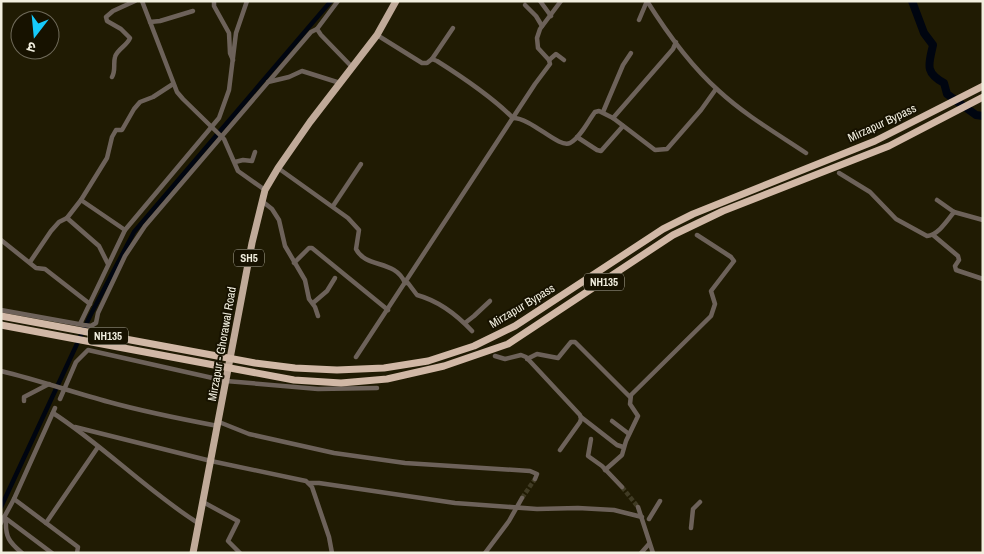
<svg xmlns="http://www.w3.org/2000/svg" width="984" height="554" font-family="'Archivo Narrow','Noto Sans Devanagari',sans-serif">
<style>
.lines{fill:none;stroke-linecap:round;stroke-linejoin:round}
.canal{stroke:#000510;stroke-width:4.5}
.river{stroke:#000510;stroke-width:8}
.minor-tunnel{stroke:#403b24;stroke-width:4.5;stroke-dasharray:4.5 2;stroke-linecap:butt}
.minor{stroke:#6d625a;stroke-width:4.5}
.primary{stroke:#c0aa99;stroke-width:7}
.trunk{stroke:#d1b8a6;stroke-width:7}
.labels{text-anchor:middle;dominant-baseline:central;stroke-width:4;stroke-linejoin:round;paint-order:stroke}
.shield{fill:#171200;stroke:#b0ad9c;stroke-width:1}
.shield-label{font-size:11px;font-weight:bold;fill:#f2efdf}
.street-label{font-size:12px;fill:#f2efdf;stroke:#171200}
</style>
<rect width="100%" height="100%" fill="#201b03"/>
<g class="lines">
<path class="canal" d="M1 507 90 316 134 232 331 1"/>
<path class="river" d="M912 1 924 33 933 45C929 64 924 72 944 83L947 94 976 115 983 116"/>
<g class="minor-tunnel">
<path d="M622 487 638 507"/>
<path d="M522 498 535 479"/>
</g>
<g class="minor">
<path d="M142 1 177 92 183 99 224 139 238 171 265 190"/>
<path d="M214 1V6L229 33 230 53 233 60"/>
<path d="M338 1 317 29 321 35 352 67"/>
<path d="M540 1 551 16"/>
<path d="M647 1C667 33 691 66 719 91 745 115 776 133 806 153"/>
<path d="M525 5 536 16 542 26"/>
<path d="M639 20 647 1"/>
<path d="M150 22 160 21 193 11"/>
<path d="M377 35 422 63H427L432 59 437 61C464 78 491 96 513 118 532 118 559 149 570 143 580 138 588 121 595 112L599 111 613 118 655 150 667 149 701 110 716 89"/>
<path d="M432 59 453 28"/>
<path d="M549 60 556 54 564 60"/>
<path d="M112 77C116 70 113 64 115 57 117 49 127 46 130 38L121 29 107 21 106 17 113 11 135 1"/>
<path d="M268 82 289 77 302 71 340 83"/>
<path d="M603 112 623 65 631 53"/>
<path d="M613 118 673 49 676 42"/>
<path d="M577 137 597 150 601 151 623 126"/>
<path d="M235 162 243 160 252 161 255 152"/>
<path d="M278 168 348 218 359 230 356 249C366 269 395 259 405 283H408L417 295C439 301 457 315 472 331"/>
<path d="M839 173 870 192 896 219 927 236C938 235 947 221 954 212"/>
<path d="M81 200 125 230"/>
<path d="M937 200 954 212 983 220"/>
<path d="M262 201 272 209 279 220 285 246 305 280 309 299 315 307 318 316"/>
<path d="M333 206 361 164"/>
<path d="M67 218 99 246 108 264"/>
<path d="M933 235 958 256 959 260 955 266 956 270 983 279"/>
<path d="M1 240 36 268 45 269 90 304"/>
<path d="M30 262 51 231 59 222 67 218 81 200 107 158 112 137 116 130H122L134 109 140 102 153 97 173 84"/>
<path d="M294 263 309 248H312L388 310"/>
<path d="M313 303 327 291 335 278"/>
<path d="M1 310 84 325 91 326 96 323 98 313 125 256 145 226 311 32 317 29"/>
<path d="M465 323 474 316 490 301"/>
<path d="M80 324 125 230 219 118 229 90 236 33 247 1"/>
<path d="M495 356 505 359 521 355 526 357 580 415 581 419 580 422 560 450"/>
<path d="M356 357 535 84 550 64 549 60 538 48 537 38 540 29 561 1"/>
<path d="M527 359 537 354 558 358 571 342H575L630 397"/>
<path d="M1 371C38 380 72 392 109 402 145 412 181 419 218 426"/>
<path d="M60 399 76 362 88 350 226 381 318 389 377 388"/>
<path d="M24 401V397L49 384"/>
<path d="M53 413C104 446 147 491 198 523"/>
<path d="M581 417 617 445 623 447"/>
<path d="M612 421 629 434"/>
<path d="M219 422 249 434 334 453 405 463 530 471 537 474 535 479"/>
<path d="M75 427 211 461 306 481 312 487 329 537 332 553"/>
<path d="M591 439 588 456 602 466 622 487"/>
<path d="M605 470 622 455 626 441 638 416 630 404 631 395 711 316 715 304 711 291 734 261 731 257 697 235"/>
<path d="M309 483H319L455 503 537 509 578 508 614 510 642 517"/>
<path d="M14 499 78 547 77 553"/>
<path d="M203 502 238 521 228 541 240 553"/>
<path d="M638 507 653 553"/>
<path d="M4 517 52 553"/>
<path d="M6 519C5 537 9 542 22 553"/>
<path d="M649 519 660 501"/>
<path d="M1 523 14 499 55 408"/>
<path d="M46 523 98 447"/>
<path d="M691 528 693 509 700 502"/>
<path d="M485 553 509 521 522 498"/>
<path d="M641 553 649 544"/>
</g>
<path class="primary" d="M193 553 252 243 265 190 278 168 310 122 377 35 396 1"/>
<g class="trunk">
<path d="M1 316 255 363 295 368 337 370 384 368 428 361 474 346 515 326 663 229 693 214 875 141 983 86"/>
<path d="M1 325 294 380 341 383 387 379 444 366 508 344 673 235 723 211 889 146 983 97"/>
</g>
</g>
<g class="labels">
<g class="shield">
<rect x="234" y="249.5" width="30" height="17" rx="4"/>
<rect x="584" y="273.5" width="40" height="17" rx="4"/>
<rect x="88" y="327.5" width="40" height="17" rx="4"/>
</g>
<g class="shield-label">
<text x="249" y="258">SH5</text>
<text x="604" y="282">NH135</text>
<text x="108" y="336">NH135</text>
</g>
<g class="street-label">
<text transform="translate(882 123) rotate(-25)">Mirzapur Bypass</text>
<text transform="translate(522 306) rotate(-31)">Mirzapur Bypass</text>
<text transform="translate(222 344) rotate(-80)">Mirzapur - Ghorawal Road</text>
</g>
</g>
<rect width="984" height="554" fill="none" stroke="#f2efdf" stroke-width="5"/>
<g transform="translate(35 35) rotate(196)"><circle r="24" fill="#171200" stroke="#6f6a59"/>
<path d="M0-4L9 19L0 12L-9 19Z" fill="#16cafb"/>
<text y="-8" font-size="14" font-weight="bold" text-anchor="middle" fill="#f2efdf">उ</text>
</g>
</svg>
